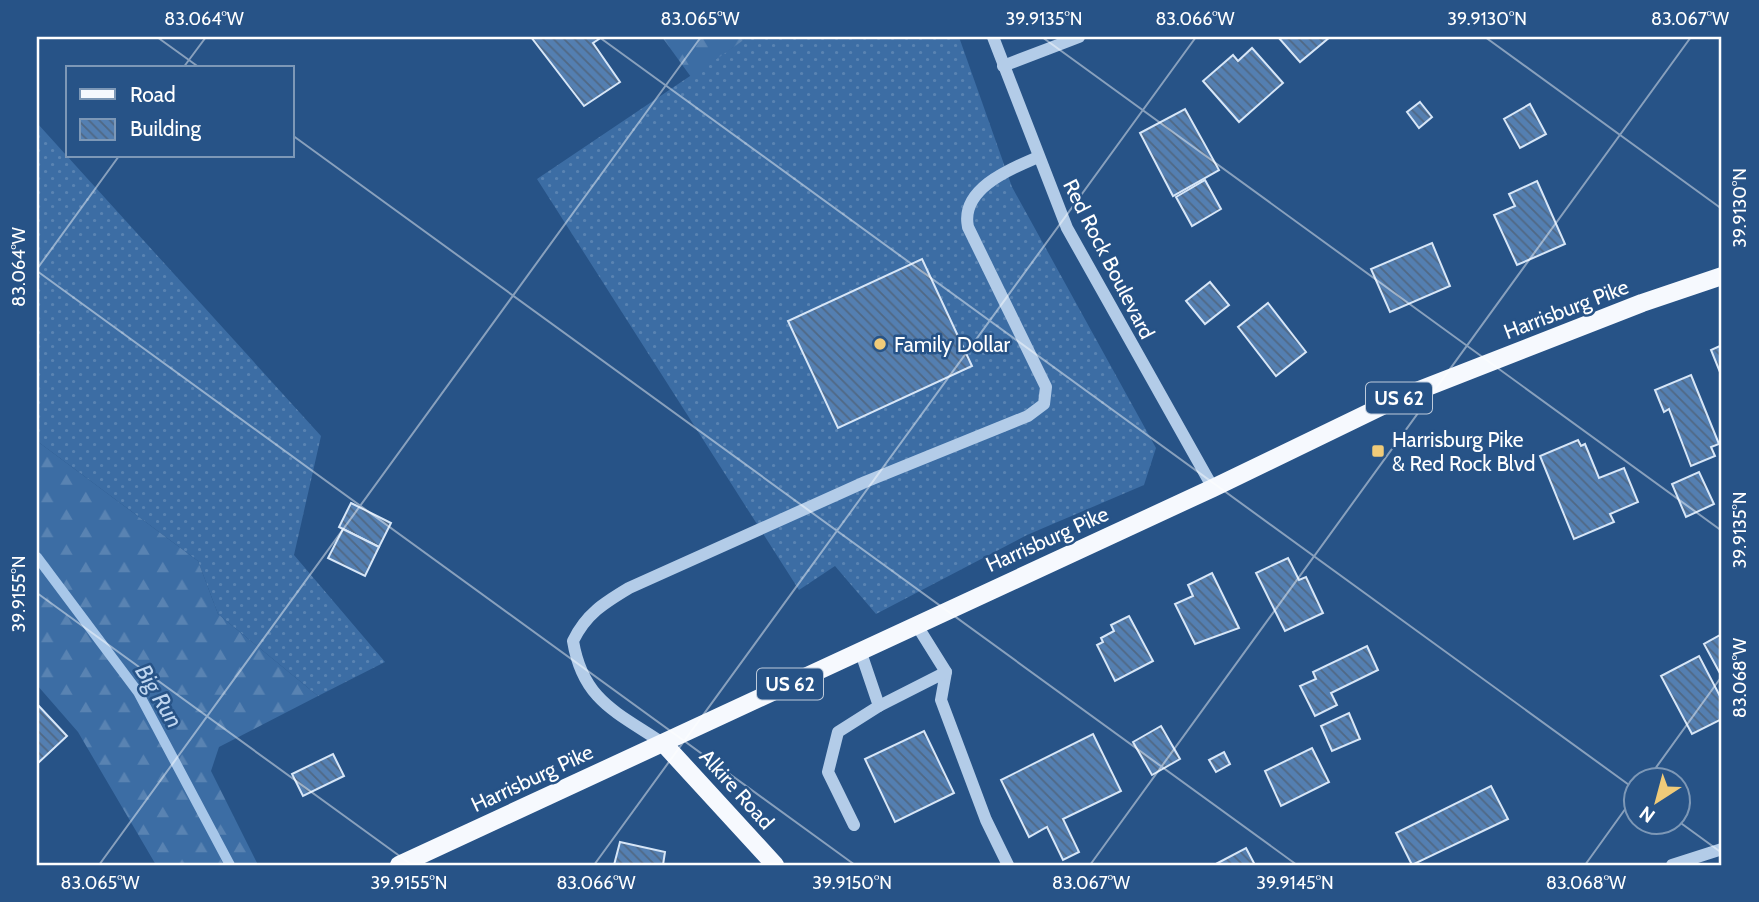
<svg xmlns="http://www.w3.org/2000/svg" width="1759" height="902" font-family="Cabin,sans-serif">
<style>
.grass{fill:url(#grass-dots)}
.forest{fill:url(#forest-firs)}
.lines{fill:none;stroke-linecap:round;stroke-linejoin:round}
.stream{stroke:#a8c7e9;stroke-width:10}
.building{fill:url(#building-back-hatch);stroke:#d7e6f7;stroke-width:2}
.minor{stroke:#b3cce8;stroke-width:12}
.major{stroke:#f6f9fe;stroke-width:18}
.ticks{fill:none;stroke:#fff;stroke-width:2;stroke-opacity:0.45}
.poi-dot{fill:#f0cb79;stroke:#275387;stroke-width:2.5}
.labels{text-anchor:middle;dominant-baseline:central;stroke-width:5;stroke-linejoin:round;paint-order:stroke}
.shield{fill:#275387;stroke:#becbdb;stroke-width:2}
.shield-label{font-size:19px;font-weight:bold;fill:#fff}
.street-label{font-size:21px;fill:#fff;stroke:#275387}
.poi-label{font-size:21px;fill:#fff;stroke:#275387;text-anchor:start}
.water-label{font-size:23px;font-style:italic;fill:#bfd6f0;stroke:#275387}
.neatline{fill:none;stroke:#fff;stroke-width:2.5}
.ticks-label{font-size:18px;text-anchor:middle;fill:#fff}
</style>
<defs>
<pattern id="grass-dots" width="8" height="8" patternUnits="userSpaceOnUse" patternTransform="scale(1.75)"><rect width="8" height="8" fill="#3c6da4"/><path d="M2 2h.1M6 6h.1" fill="none" stroke="#5983b2" stroke-width="1.8" stroke-linecap="round"/></pattern>
<pattern id="forest-firs" width="22" height="20" patternUnits="userSpaceOnUse" patternTransform="scale(1.75)"><rect width="22" height="20" fill="#3c6da4"/><path d="M5 1l3.5 6h-7zM16 11l3.5 6h-7z" fill="#5983b2"/></pattern>
<pattern id="building-back-hatch" width="6" height="6" patternUnits="userSpaceOnUse" patternTransform="scale(1.75)"><rect width="6" height="6" fill="#547fb1"/><path d="M-1 5l2 2M0 0l6 6M5-1l2 2" fill="none" stroke="#506884"/></pattern>
</defs>
<rect width="100%" height="100%" fill="#275387"/>
<g class="grass">
<path d="M748 37H959L1012 187 1156 448 1144 485 1027 535 876 614 835 566 799 590 537 179Z"/>
<path d="M37 123 321 436 294 555 385 662 318 696 218 614 198 561 37 441Z"/>
</g>
<g class="forest">
<path d="M662 37H748L691 77Z"/>
<path d="M37 441 198 561 218 614 318 696 219 747 211 771 258 865H156L78 732 37 685Z"/>
</g>
<g class="lines">
<path class="stream" d="M37 557 138 692 230 865"/>
</g>
<g class="building">
<path d="M531 37H602L593 43 620 82 584 106Z"/>
<path d="M1278 37H1330L1300 62Z"/>
<path d="M1252 48 1283 83 1239 122 1203 81 1233 55 1238 61Z"/>
<path d="M1420 102 1432 117 1419 128 1407 112Z"/>
<path d="M1530 104 1546 134 1520 148 1504 119Z"/>
<path d="M1185 109 1219 170 1173 196 1140 133Z"/>
<path d="M1205 180 1221 209 1192 226 1176 197Z"/>
<path d="M1537 181 1565 244 1517 265 1494 215 1515 206 1509 194Z"/>
<path d="M1432 243 1450 286 1390 312 1371 269Z"/>
<path d="M922 259 972 366 838 428 788 321Z"/>
<path d="M1210 282 1229 305 1205 324 1186 301Z"/>
<path d="M1268 303 1306 352 1276 376 1238 327Z"/>
<path d="M1722 345V377L1711 350Z"/>
<path d="M1691 375 1719 444 1711 447 1715 456 1691 466 1669 409 1664 412 1655 390Z"/>
<path d="M1578 440 1581 446 1585 444 1599 478 1624 468 1638 502 1610 514 1614 522 1574 539 1540 456Z"/>
<path d="M1699 472 1714 504 1686 517 1672 484Z"/>
<path d="M351 503 391 523 379 547 339 527Z"/>
<path d="M343 529 379 547 365 576 328 558Z"/>
<path d="M1288 558 1299 580 1306 577 1323 613 1285 631 1256 573Z"/>
<path d="M1212 573 1239 628 1195 644 1175 604 1193 596 1188 585Z"/>
<path d="M1129 616 1153 661 1115 681 1097 645 1103 642 1101 638 1114 631 1111 625Z"/>
<path d="M1722 634V677L1704 644Z"/>
<path d="M1367 646 1378 670 1331 693 1337 705 1315 716 1300 686 1316 679 1313 672Z"/>
<path d="M1699 656 1722 700V719L1692 734 1661 676Z"/>
<path d="M37 704 67 736 37 764Z"/>
<path d="M1349 713 1360 739 1332 751 1321 726Z"/>
<path d="M1161 726 1180 759 1152 775 1133 742Z"/>
<path d="M924 731 954 793 895 822 865 759Z"/>
<path d="M1093 734 1121 791 1063 819 1079 852 1063 860 1047 827 1029 837 1001 780Z"/>
<path d="M1312 748 1329 782 1281 806 1265 771Z"/>
<path d="M1224 752 1230 764 1216 772 1209 760Z"/>
<path d="M333 754 344 776 303 796 292 774Z"/>
<path d="M1491 786 1508 819 1412 865 1396 833Z"/>
<path d="M620 842 665 852 663 865H614Z"/>
<path d="M1246 848 1255 865H1214Z"/>
</g>
<g class="lines">
<g class="minor">
<path d="M993 37 1067 228 1213 488"/>
<path d="M1003 66 1079 37"/>
<path d="M916 624 946 672 941 700 986 820 1008 865"/>
<path d="M879 706 946 672"/>
<path d="M664 744C617 712 583 701 573 641 586 614 604 603 629 588L865 482 1028 416 1044 404 1046 387 968 227C960 189 1010 169 1038 157"/>
<path d="M854 825 828 772 838 732 879 706 860 650"/>
<path d="M1672 865 1722 849"/>
</g>
<g class="major">
<path d="M664 744 775 865"/>
<path d="M399 865 1213 488 1399 398 1642 303 1722 276"/>
</g>
</g>
<path class="ticks" d="M157 37 200 68M599 37 1636 790M1042 37 1722 531M1485 37 1722 209M183 68 206 37M292 135 1297 865M37 269 119 156M37 271 855 865M37 593 412 865M1647 780 1722 676M1678 821 1722 853M99 865 701 37M594 865 1196 37M1090 865 1691 37M1585 865 1636 794"/>
<g class="poi-dot">
<circle cx="880" cy="344" r="7"/>
<rect x="1371" y="444" width="14" height="14" rx="3.5"/>
</g>
<g class="labels">
<g class="shield">
<rect x="1366" y="382.5" width="66" height="31" rx="5"/>
<rect x="757" y="668.5" width="66" height="31" rx="5"/>
</g>
<g class="shield-label">
<text x="1399" y="398">US 62</text>
<text x="790" y="684">US 62</text>
</g>
<g class="street-label">
<text transform="translate(1109 259) rotate(63)">Red Rock Boulevard</text>
<text transform="translate(1566 309) rotate(-21)">Harrisburg Pike</text>
<text transform="translate(1047 539) rotate(-24)">Harrisburg Pike</text>
<text transform="translate(532 778) rotate(-25)">Harrisburg Pike</text>
<text transform="translate(737 789) rotate(48)">Alkire Road</text>
</g>
<g class="poi-label">
<text x="894" y="344">Family Dollar</text>
<text x="1392" y="439">Harrisburg Pike<tspan x="1392" dy="24">&amp; Red Rock Blvd</tspan></text>
</g>
<g class="water-label">
<text transform="translate(159 696) rotate(59)">Big Run</text>
</g>
</g>
<rect width="1759" height="902" fill="none" stroke="#275387" stroke-width="77"/>
<rect x="66" y="66" width="228" height="91" fill="#275387" stroke="#7d98b7" stroke-width="2"/>
<rect x="80" y="89" width="35" height="10" fill="#f6f9fe" stroke="#7d98b7" stroke-width="2"/>
<text x="130" y="102" font-size="21" fill="#ffffff">Road</text>
<rect x="80" y="119" width="35" height="21" fill="url(#building-back-hatch)" stroke="#7d98b7" stroke-width="2"/>
<text x="130" y="136" font-size="21" fill="#ffffff">Building</text>
<g transform="translate(1657 801) rotate(216)"><circle r="33" fill="#275387" stroke="#7d98b7" stroke-width="2"/>
<path d="M0-5L12 26L0 18L-12 26Z" fill="#f0cb79"/>
<text y="-10" font-size="19" font-weight="bold" text-anchor="middle" fill="#ffffff">N</text>
</g>
<rect x="38" y="38" width="1682" height="826" class="neatline"/>
<g class="ticks-label">
<text x="204" y="25">83.064°W</text>
<text x="700" y="25">83.065°W</text>
<text x="1044" y="25">39.9135°N</text>
<text x="1195" y="25">83.066°W</text>
<text x="1487" y="25">39.9130°N</text>
<text x="1690" y="25">83.067°W</text>
<text transform="translate(1740 208) rotate(-90)" y="6">39.9130°N</text>
<text transform="translate(19 267) rotate(-90)" y="6">83.064°W</text>
<text transform="translate(1740 530) rotate(-90)" y="6">39.9135°N</text>
<text transform="translate(19 594) rotate(-90)" y="6">39.9155°N</text>
<text transform="translate(1740 678) rotate(-90)" y="6">83.068°W</text>
<text x="100" y="889">83.065°W</text>
<text x="409" y="889">39.9155°N</text>
<text x="596" y="889">83.066°W</text>
<text x="852" y="889">39.9150°N</text>
<text x="1091" y="889">83.067°W</text>
<text x="1295" y="889">39.9145°N</text>
<text x="1586" y="889">83.068°W</text>
</g>
</svg>
